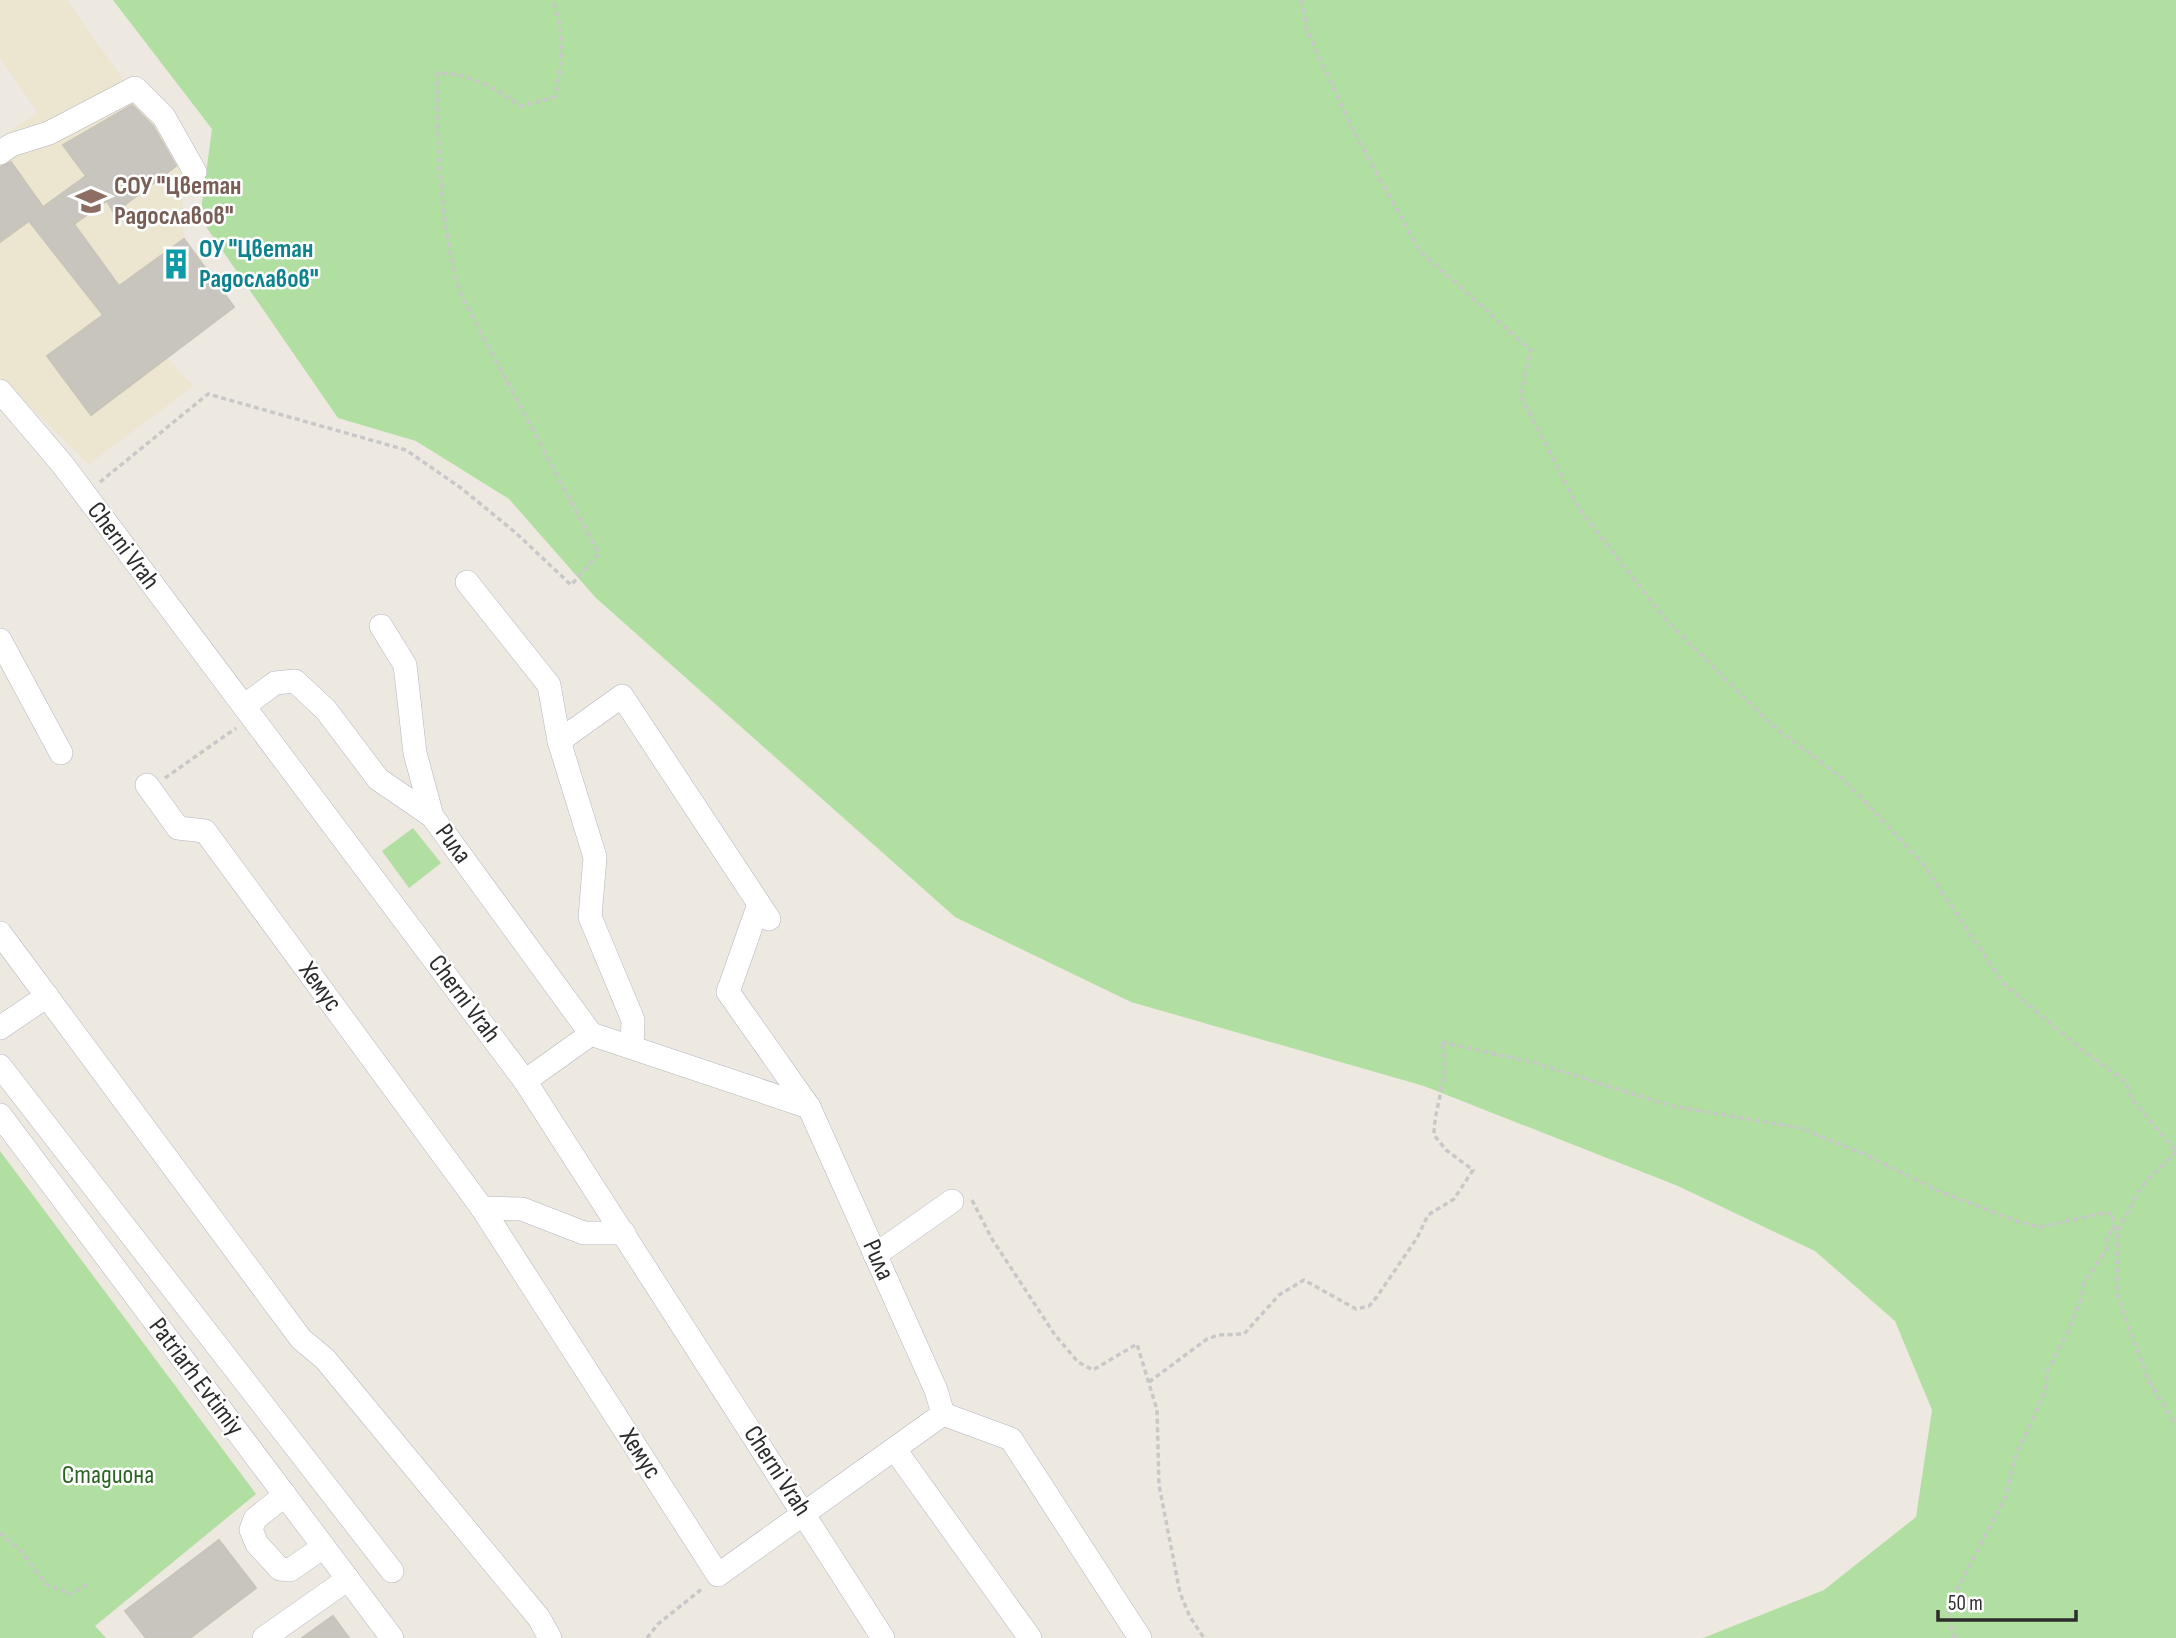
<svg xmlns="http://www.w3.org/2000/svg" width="2176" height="1638" font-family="'Sofia Sans Condensed',sans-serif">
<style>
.education{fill:#ece6d1}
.green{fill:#b1dea1}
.building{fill:#c8c5bf;stroke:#c8c4b9;stroke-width:2}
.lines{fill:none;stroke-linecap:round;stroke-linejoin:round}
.minor-casing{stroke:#b3b5be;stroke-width:24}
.path{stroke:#c8c8c8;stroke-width:3.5;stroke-dasharray:5 3.5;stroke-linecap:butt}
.minor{stroke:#fff;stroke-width:23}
.labels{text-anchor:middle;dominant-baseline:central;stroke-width:5;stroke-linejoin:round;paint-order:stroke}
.education-label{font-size:26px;font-weight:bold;fill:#785e54;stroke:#fff;text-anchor:start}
.culture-label{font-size:26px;font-weight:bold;fill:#0d838f;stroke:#fff;text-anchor:start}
.street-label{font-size:26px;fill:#2c2c2c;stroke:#fff}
.park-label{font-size:26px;fill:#296521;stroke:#fff}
</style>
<rect width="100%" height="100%" fill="#ede8e0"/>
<path class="education" d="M0 0H67L181 162 184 239 234 307 166 357 194 386 89 464 0 378V138L38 113 0 57Z"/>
<g class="green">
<path d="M113 0H2176V1638H1703L1824 1590 1916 1517 1932 1410 1895 1321 1815 1251 1678 1186 1424 1086 1131 1002 955 917 596 598 509 499 416 441 338 418 200 218 212 129Z"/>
<path d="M413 828 441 863 409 888 382 851Z"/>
<path d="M0 1151 256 1494 95 1626 106 1638H0Z"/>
</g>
<g class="building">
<path d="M132 105 153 126 176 166 114 213 107 201 74 224 119 286 184 239 234 307 91 415 47 356 103 315 29 221 0 242V167L11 162 43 207 86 176 63 145Z"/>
<path d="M219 1540 256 1588 190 1638H146L125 1611Z"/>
<path d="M333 1616 349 1638H302Z"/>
</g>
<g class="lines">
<g class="minor-casing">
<g id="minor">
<path d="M0 153 11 145 49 133 135 88 164 117 195 172"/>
<path d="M0 391 63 465 525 1081 883 1638"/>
<path d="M467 582 549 685 559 741 595 857 590 917 633 1020 632 1047"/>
<path d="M381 626 405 665 415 753 432 816 591 1034 525 1081"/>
<path d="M0 640 61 753"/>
<path d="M244 706 275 683 295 681 326 710 378 779 432 816"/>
<path d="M559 741 622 696 769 919"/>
<path d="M147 785 178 828 205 831 482 1208 718 1575 943 1414"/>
<path d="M759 904 728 992 809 1107"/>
<path d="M0 933 301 1339 325 1359 539 1618 550 1638"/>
<path d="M0 1028 47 996"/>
<path d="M591 1034 809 1107 936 1390 943 1414"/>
<path d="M0 1066 392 1571"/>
<path d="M0 1115 392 1638"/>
<path d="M482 1208 522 1209 584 1233H624"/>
<path d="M875 1255 952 1201"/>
<path d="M943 1414 1011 1439 1140 1638"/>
<path d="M896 1451 1030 1638"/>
<path d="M285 1495 255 1519 251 1530 257 1544 280 1569 290 1570 323 1547"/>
<path d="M264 1638 348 1579"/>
</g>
</g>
<g class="path">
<path d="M1302 0 1307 30 1355 134 1420 251 1531 350 1520 394 1578 507 1666 620 1771 724 1842 778 1922 862 2004 984 2081 1049 2126 1082 2132 1099 2176 1151"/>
<path d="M100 482 208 394 406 450 461 488 516 533 571 585 599 554 461 295C440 225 437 146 438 73 472 74 493 87 521 106L555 97C563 60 565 36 553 0"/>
<path d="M165 778 236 728"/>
<path d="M2176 1152 2142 1186 2118 1230 2117 1294 2148 1379 2176 1426"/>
<path d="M972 1200 992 1239 1055 1335 1078 1362 1093 1370 1137 1344 1157 1410 1159 1485 1180 1593 1190 1617 1204 1638"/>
<path d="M1149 1382 1207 1339 1218 1335 1244 1334 1279 1295 1304 1280 1356 1309 1369 1306 1376 1298 1417 1238 1428 1215 1454 1199 1473 1170 1446 1150 1434 1135C1434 1103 1452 1074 1441 1042L1532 1062 1672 1106 1800 1128 1864 1154 1941 1192 2019 1222 2041 1227 2103 1213 2113 1214V1228"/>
<path d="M0 1533 21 1551 46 1584 71 1594 87 1584"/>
<path d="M647 1638 658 1624 703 1588"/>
<path d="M1955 1638 1947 1617 1952 1599 2006 1496 2015 1458 2046 1390 2047 1372 2069 1329 2082 1297 2084 1283 2107 1249V1238L2113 1228 2118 1230"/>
</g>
<use href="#minor" class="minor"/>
</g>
<defs>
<g id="school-bare" transform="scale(2.415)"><path d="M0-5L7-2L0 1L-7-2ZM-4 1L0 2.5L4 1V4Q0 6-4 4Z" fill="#8d6e63" stroke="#fff" stroke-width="2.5" paint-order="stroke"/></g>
<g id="building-bare" transform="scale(2.415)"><path d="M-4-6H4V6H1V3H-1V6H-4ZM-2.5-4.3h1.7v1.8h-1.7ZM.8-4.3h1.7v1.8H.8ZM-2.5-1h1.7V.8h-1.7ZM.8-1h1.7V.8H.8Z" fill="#0f9aa8" stroke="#fff" stroke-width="2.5" paint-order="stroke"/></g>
</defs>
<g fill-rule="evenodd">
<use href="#school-bare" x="91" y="201"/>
<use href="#building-bare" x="176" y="264"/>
</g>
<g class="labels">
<g class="education-label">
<text x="114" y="186">СОУ "Цветан<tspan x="114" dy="30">Радославов"</tspan></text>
</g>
<g class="culture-label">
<text x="199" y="249">ОУ "Цветан<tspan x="199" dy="30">Радославов"</tspan></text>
</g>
<g class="street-label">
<text transform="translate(123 546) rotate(53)">Cherni Vrah</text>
<text transform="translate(453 844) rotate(54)">Рила</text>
<text transform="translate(320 987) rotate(54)">Хемус</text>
<text transform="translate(464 999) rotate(53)">Cherni Vrah</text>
<text transform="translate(878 1260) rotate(66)">Рила</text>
<text transform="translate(196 1377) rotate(53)">Patriarh Evtimiy</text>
<text transform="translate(640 1454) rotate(57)">Хемус</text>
<text transform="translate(777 1471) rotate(57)">Cherni Vrah</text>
</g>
<g class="park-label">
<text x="108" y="1475">Стадиона</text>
</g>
</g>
<path d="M1938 1610v10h138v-10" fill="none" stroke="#2c2c2c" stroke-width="3.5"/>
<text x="1948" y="1610" font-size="21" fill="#2c2c2c" stroke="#ffffff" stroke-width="5" paint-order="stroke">50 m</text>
</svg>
